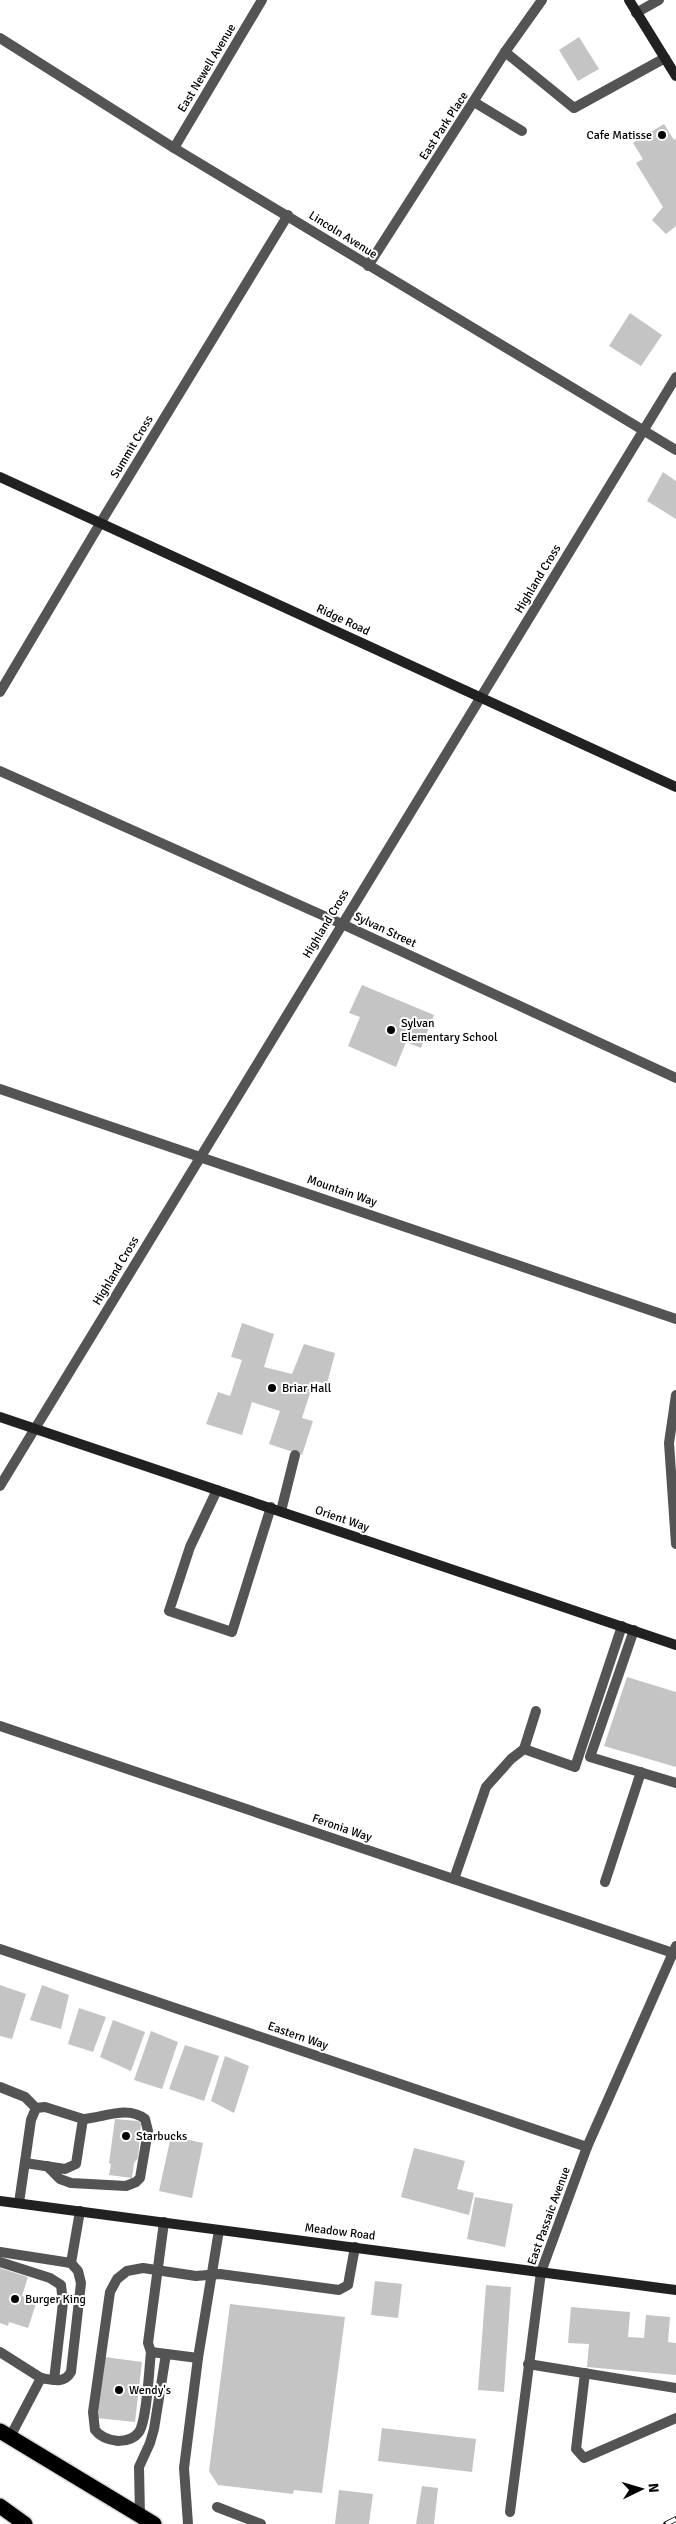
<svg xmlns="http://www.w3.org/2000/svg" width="676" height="2524" font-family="Signika,sans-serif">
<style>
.building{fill:#c4c4c4}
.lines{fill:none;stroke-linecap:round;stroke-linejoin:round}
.highway-casing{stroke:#dbdbdb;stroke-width:18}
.lane{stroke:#545454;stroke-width:10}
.street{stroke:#545454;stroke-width:10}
.secondary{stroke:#212121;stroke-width:10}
.highway{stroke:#000;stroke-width:15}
.rail-casing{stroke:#000;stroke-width:5.5}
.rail{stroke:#fff;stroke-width:4;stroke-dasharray:11;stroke-linecap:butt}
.poi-dot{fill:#000;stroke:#fff;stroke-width:2}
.labels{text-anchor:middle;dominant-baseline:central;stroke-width:4;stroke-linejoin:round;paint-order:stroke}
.street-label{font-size:12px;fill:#000;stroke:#fff}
.poi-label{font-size:12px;fill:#000;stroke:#fff;text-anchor:start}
</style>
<rect width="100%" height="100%" fill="#fff"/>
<g class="building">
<path d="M579 37 599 69 578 81 559 50Z"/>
<path d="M664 124 674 140 676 138V226L666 234 652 220 663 207 636 163 643 159 633 143Z"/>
<path d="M630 313 662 335 641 366 609 346Z"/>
<path d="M663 472 676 481V519L647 501Z"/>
<path d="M362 985 434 1015 421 1048 406 1042 396 1067 348 1046 360 1017 349 1013Z"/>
<path d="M242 1323 274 1334 264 1367 292 1374 304 1344 335 1353 327 1384 314 1381 302 1418 313 1421 302 1455 269 1444 280 1411 252 1402 242 1435 206 1424 218 1392 230 1396 242 1360 231 1357Z"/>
<path d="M627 1677 676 1692V1767L604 1746Z"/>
<path d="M0 1985 26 1994 12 2039 0 2036Z"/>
<path d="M42 1985 69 1995 61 2029 30 2020Z"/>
<path d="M79 2008 106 2017 93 2052 68 2044Z"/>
<path d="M113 2020 145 2032 131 2071 100 2057Z"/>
<path d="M151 2031 178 2042 162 2089 134 2080Z"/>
<path d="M185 2045 219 2056 204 2101 169 2089Z"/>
<path d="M225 2056 249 2066 234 2113 211 2101Z"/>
<path d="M115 2119 138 2121 141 2124 138 2158 134 2163 132 2178 109 2175 111 2164 109 2163Z"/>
<path d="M171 2136 203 2143 192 2198 159 2191Z"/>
<path d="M414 2148 465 2161 457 2189 474 2193 469 2215 401 2197Z"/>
<path d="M475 2197 513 2204 505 2247 467 2239Z"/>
<path d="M0 2268 28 2277 22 2296 37 2301 28 2328 9 2322 8 2326 0 2323Z"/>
<path d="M375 2281 402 2284 398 2318 371 2315Z"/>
<path d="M486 2285 511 2287 504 2392 478 2390Z"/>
<path d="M230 2304 345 2317 322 2493 294 2490 293 2494 218 2485 209 2471Z"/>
<path d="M571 2307 630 2312 628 2337 644 2338 646 2315 670 2317 668 2342 676 2343V2375L587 2367 589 2344 568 2343Z"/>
<path d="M105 2357 142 2362 135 2422 96 2418Z"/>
<path d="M382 2428 476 2439 472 2472 378 2461Z"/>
<path d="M422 2486 438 2488 434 2524H416Z"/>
<path d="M339 2490 373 2494 369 2524H335Z"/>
</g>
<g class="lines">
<g class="highway-casing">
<g id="highway">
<path d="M0 2431 154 2524"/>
<path d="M0 2506 25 2524"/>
</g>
</g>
<g class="lane">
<path d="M636 13 659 0"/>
<path d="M505 52 574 108 665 58"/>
<path d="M474 102 522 131"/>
<path d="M217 1490 190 1547 169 1611 232 1632 271 1507"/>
<path d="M634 1630 590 1757 676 1783"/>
<path d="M524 1749 536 1711"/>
<path d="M454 1879 486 1787 511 1759 524 1749 575 1767 622 1626"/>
<path d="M605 1882 641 1772"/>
<path d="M0 2087 25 2097 36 2108"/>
<path d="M47 2166 60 2179 71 2183 126 2186 136 2182 140 2178 148 2131 145 2119C127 2105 103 2118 83 2119"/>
<path d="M19 2203 31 2120 36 2108 45 2107 83 2119 76 2164 65 2169 25 2163"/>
<path d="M164 2222 148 2343 151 2352C149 2369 147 2420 139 2432 134 2439 126 2441 118 2441 109 2440 101 2438 95 2430L93 2412 110 2292 117 2279 127 2271 143 2268 196 2276 220 2274 339 2290 348 2285 355 2247"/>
<path d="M0 2252 71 2263 78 2271 81 2283 71 2372C64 2384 53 2380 41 2378L10 2437"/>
<path d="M0 2262 50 2278 61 2285 63 2303 54 2380"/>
<path d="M71 2263 80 2211"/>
<path d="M0 2352 41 2378"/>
<path d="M151 2352 198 2358"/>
<path d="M528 2364 676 2388"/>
<path d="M585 2373 576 2449 584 2458 676 2418"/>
<path d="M217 2507 261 2524"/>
<path d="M140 2516 139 2467 150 2443 154 2429 166 2354"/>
<path d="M188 2524 184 2468 198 2358 219 2230"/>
</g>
<g class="street">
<path d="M0 38 174 148 676 450"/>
<path d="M174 148 262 0"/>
<path d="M368 266 505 52 542 0"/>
<path d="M0 692 101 522 288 215"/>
<path d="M0 771 342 924 676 1078"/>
<path d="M0 1089 676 1319"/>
<path d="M676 1395 669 1443 676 1544"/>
<path d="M0 1486 676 377"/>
<path d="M281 1511 295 1455"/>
<path d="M0 1726 676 1954"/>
<path d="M0 1949 587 2147"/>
<path d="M510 2512 541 2272 587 2147 676 1946"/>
</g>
<g class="secondary">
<path d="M629 0 676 76"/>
<path d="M0 477 676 787"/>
<path d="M0 1417 676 1645"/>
<path d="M0 2201 676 2290"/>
</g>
<use href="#highway" class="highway"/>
<g class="rail-casing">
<path id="rail" d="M666 2524 676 2519"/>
</g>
<use href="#rail" class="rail"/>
</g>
<g class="poi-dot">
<circle cx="662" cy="135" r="5"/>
<circle cx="391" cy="1030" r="5"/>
<circle cx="272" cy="1388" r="5"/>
<circle cx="126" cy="2136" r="5"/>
<circle cx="15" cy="2299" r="5"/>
<circle cx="119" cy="2390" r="5"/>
</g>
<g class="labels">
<g class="street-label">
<text transform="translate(207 68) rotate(-59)">East Newell Avenue</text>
<text transform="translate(444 126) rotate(-57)">East Park Place</text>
<text transform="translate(343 235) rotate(32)">Lincoln Avenue</text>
<text transform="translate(132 447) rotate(-59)">Summit Cross</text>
<text transform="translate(538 579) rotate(-59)">Highland Cross</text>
<text transform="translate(343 620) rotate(25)">Ridge Road</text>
<text transform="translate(326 924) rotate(-59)">Highland Cross</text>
<text transform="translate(385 930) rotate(25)">Sylvan Street</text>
<text transform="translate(342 1191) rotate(19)">Mountain Way</text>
<text transform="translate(116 1271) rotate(-59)">Highland Cross</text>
<text transform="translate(342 1519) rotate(19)">Orient Way</text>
<text transform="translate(342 1828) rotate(19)">Feronia Way</text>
<text transform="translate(298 2036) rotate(19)">Eastern Way</text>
<text transform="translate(549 2216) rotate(-70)">East Passaic Avenue</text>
<text transform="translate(340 2232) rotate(7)">Meadow Road</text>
</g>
<g class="poi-label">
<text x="652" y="135" text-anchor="end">Cafe Matisse</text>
<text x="401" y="1023">Sylvan<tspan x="401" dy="14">Elementary School</tspan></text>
<text x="282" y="1388">Briar Hall</text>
<text x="136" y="2136">Starbucks</text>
<text x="25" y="2299">Burger King</text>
<text x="129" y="2390">Wendy's</text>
</g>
</g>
<g transform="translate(641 2489) rotate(85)" stroke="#ffffff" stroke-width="4" paint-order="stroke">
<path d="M0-4L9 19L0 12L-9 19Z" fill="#000000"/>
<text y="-8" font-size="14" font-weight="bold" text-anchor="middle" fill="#000000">N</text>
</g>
</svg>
